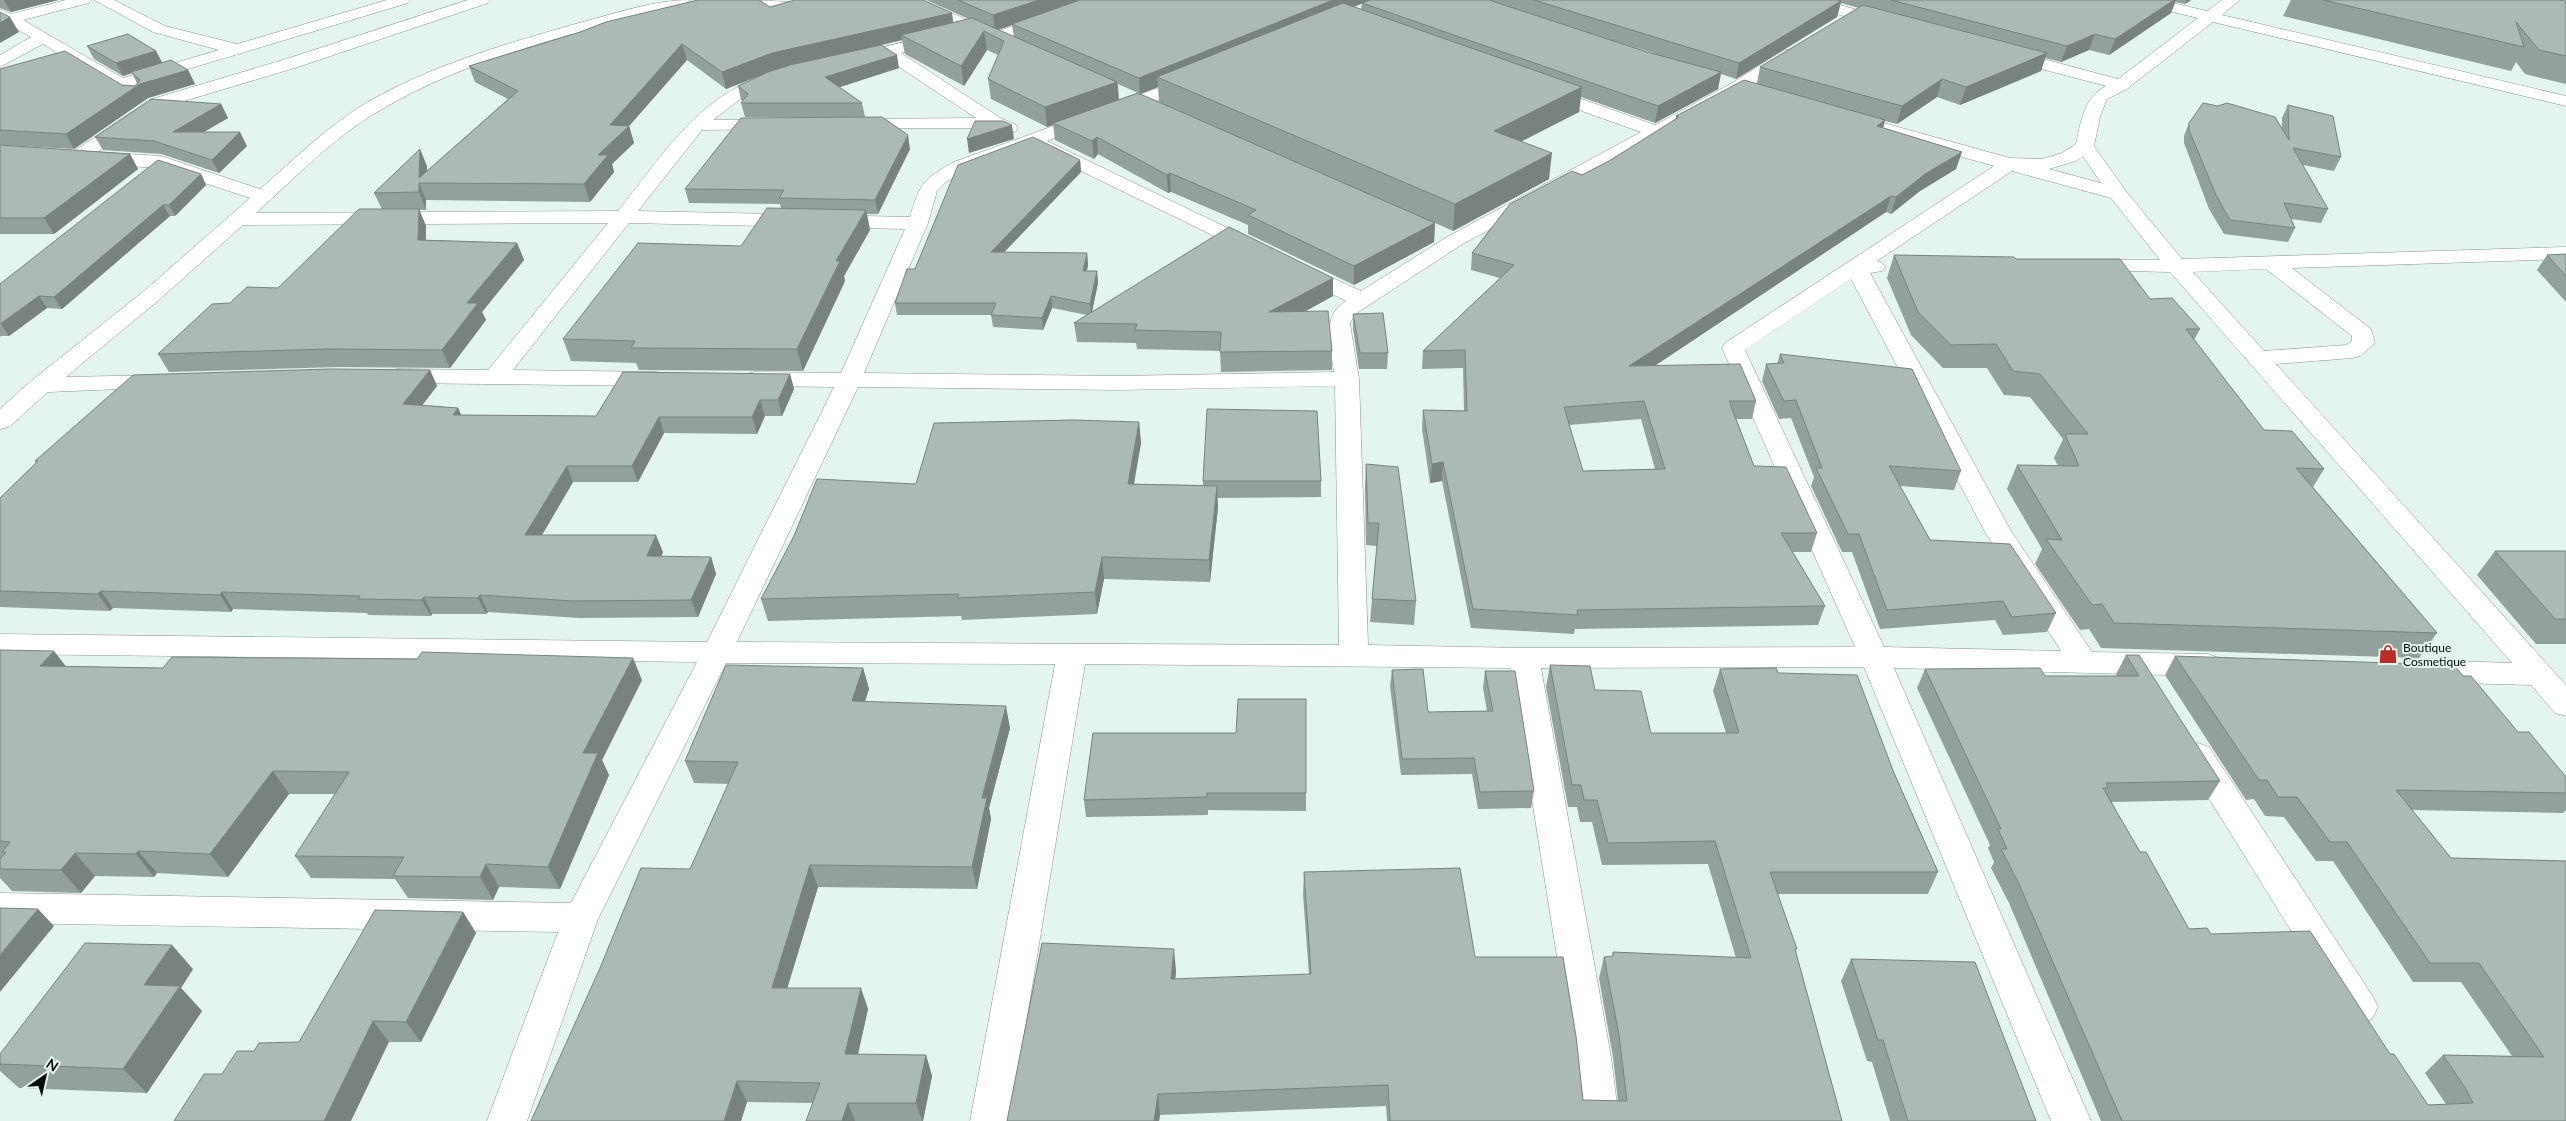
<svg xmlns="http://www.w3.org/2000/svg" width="2566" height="1121" font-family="Lato,sans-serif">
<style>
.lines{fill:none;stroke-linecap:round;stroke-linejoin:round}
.minor-casing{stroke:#86968f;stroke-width:1}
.minor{fill:#fff;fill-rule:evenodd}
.wall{fill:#93a19b;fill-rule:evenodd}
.shaded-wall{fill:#78837e}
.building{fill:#abbbb4;stroke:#78837e;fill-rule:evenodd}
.labels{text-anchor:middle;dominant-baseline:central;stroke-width:4;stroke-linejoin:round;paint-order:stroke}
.poi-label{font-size:12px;fill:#080d0b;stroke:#e4f5ed;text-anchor:start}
</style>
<rect width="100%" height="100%" fill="#e4f5ed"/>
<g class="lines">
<g class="minor-casing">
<g id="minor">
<path d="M66 0H92L89 3 23 20 123 78 219 50 153 32 94 0H114L165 26 237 44 387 0H411L408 3 135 85 146 94 143 98H131L43 44 0 67V55L31 37 0 20V9L11 14Z"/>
<path d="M468 0H491L488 3 298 67 161 108 97 152 161 156 260 189C294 159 328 126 366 103 433 64 512 42 586 21 621 12 654 0 690 0L687 3C584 32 472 55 379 111 334 137 295 178 256 213L618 211C662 156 701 91 774 73L780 74 783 78 780 82 739 100 713 120H772L778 121 781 125 778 129 702 130 638 211 910 217C920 183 923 179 954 162L1194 75 1200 76 1203 80 1200 84 1047 141 1263 245 1266 249 1263 253 1256 255 1249 253 1040 151 1038 147 1040 144 968 170 946 182 937 191 928 223 864 373 1118 376 1334 372C1331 346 1320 317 1346 301L1292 274 1288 270 1292 266 1299 264 1306 266 1361 291 1447 237 1641 132 1539 96 1536 92 1539 88H1551L1655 125 1732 83 1785 50H1797L1799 54 1797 58 1744 91 1461 245 1354 315 1350 324 1359 379 1368 645 1524 648 1855 647 1722 348 1725 343 1994 166 1861 128 1858 124 1861 120H1873L2010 158 2042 159 2062 153 2076 144C2081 121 2084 97 2106 86L2000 58 1998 54 2000 50 2006 49 2118 79 2198 18 2135 3 2132 0H2160L2207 11 2222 0H2240L2222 15 2566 96V106L2213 22 2127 89 2107 99 2100 117 2094 146 2125 190 2182 259 2566 247V259L2292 268 2371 329 2375 343 2360 356 2352 358 2276 364 2566 685V716L2555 713 2531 685 2423 682 2412 679 2408 671 2412 663 2423 660 2512 663 2170 272 2081 270 2077 266 2081 262 2088 260H2160L2111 198 2012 171 1877 261 1882 263 1886 267 1882 271 1870 273 2011 531 2092 652 2208 654 2219 658 2223 665 2219 672 2208 676 1894 668 2091 1121H2051L1864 667 1541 668 1611 1057 1619 1121H1579L1573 1057 1511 668 1085 664 1010 1121H970L1055 664 726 663 598 919 527 1121H487L558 932 0 923V893L571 903 697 662 0 654V634L707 642 834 387 754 386 746 384 742 379 746 374 754 372 841 373 905 229 629 223 513 370 656 372 664 374 668 379 664 384 656 386 397 383 389 381 385 376 389 371 397 369 488 370 608 223 243 225 159 300 66 377 161 375 169 377 173 382 169 387 48 392 9 427 0 429V409L32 380 144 291 250 198 159 168 96 164 88 159 80 162 73 160 71 156 73 152 149 100 286 59ZM2083 156 2101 183 2049 169 2076 161ZM2266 269 2352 336V341L2346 345 2264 351 2193 272ZM1851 279 1985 532 2061 651 1884 647 1745 350ZM1335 386 1339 645 737 642 858 387 1118 390Z"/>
<path d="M749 0 791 2 834 0 831 3C812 9 764 20 749 0Z"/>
<path d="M900 0H921L996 32 1090 0H1113L1110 3 995 43 903 3Z"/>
<path d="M1802 0H1822L1893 20 1895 23 1887 28 1815 8Z"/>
<path d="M939 34 947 39 945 42 901 53 1002 119 1015 124 1018 128 1015 132 1009 133 994 128H849L846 124 849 120 855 119 976 118 884 57 855 64 847 59 849 55Z"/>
<path d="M2198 743 2209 747 2372 995 2378 1007 2372 1019 2359 1024 2346 1019 2182 755 2187 747Z"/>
</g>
</g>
<use href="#minor" class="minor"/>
</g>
<g class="wall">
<path d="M0 0H58L11 12 0 8Z"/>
<path d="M926 0H2191L2185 4 2175 2 2171 13 2109 55 2089 50 2061 62 2045 58 2041 71 1960 105 1937 97 1897 124 1885 121 1883 128 1956 169 1920 191 1891 214 1886 212 1654 366 1756 401 1752 419H1736L1754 466 1817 533 1811 552H1793L1825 606 1818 625 1575 629 1574 634 1471 628 1442 481 1430 483 1422 429 1423 410 1464 411 1463 368 1422 369 1423 351 1500 278 1471 270 1472 253 1582 175 1609 161 1676 119V116L1757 83 1760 67 1859 8 1841 3 1837 17 1736 79 1721 74 1718 89 1655 123 1581 97 1579 112 1521 141 1549 179 1453 231 1435 223 1434 242 1354 285 1248 234V225L1171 192 1168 193 1098 154 1094 159 1055 140 1053 125 1047 127 991 99 988 79 998 55 987 50 964 86 905 54 902 40 882 45 899 68 839 87 862 103 865 117H745L741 103 743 101 741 100 738 86 767 73 726 89 687 60 629 126 634 143 612 164 614 172 590 202 426 200V210H419L426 226V240L517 243 524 260 482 312 486 320 450 368 338 367 169 372 158 354 230 303 278 288 382 209 374 193 427 166V171L508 99 475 82 469 66 770 7 952 13 953 23 969 19ZM1366 2 1362 3 1361 9 1354 7ZM1012 25 1014 37 998 30ZM1613 41 1657 54 1647 52ZM1118 84 1138 93 1119 100ZM1158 87 1159 102 1140 94ZM1641 419 1655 469 1583 471 1569 425Z"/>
<path d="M2291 0H2559L2566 1V84L2525 74 2516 62 2511 71 2283 16Z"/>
<path d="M87 46 156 51 162 63 188 70 195 84 148 98 74 149 0 145V69L122 85 135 86 137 83 132 73 123 76 94 59Z"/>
<path d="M221 104 228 118 203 132 247 146 219 173 161 154 103 150 95 137Z"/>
<path d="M2288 105 2341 157 2334 171 2303 165 2328 209 2321 223 2291 219 2295 228 2288 242 2224 234 2209 209 2184 143V136L2189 123 2282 129V118Z"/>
<path d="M0 145 130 154 138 169 54 234H0Z"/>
<path d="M910 149 878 214H867L870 230 844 276 845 281 803 371 639 370 636 363 571 361 563 339 741 246 781 208 780 204 689 203 685 189Z"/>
<path d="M1080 160 1081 172 1004 252 1087 253 1088 265 1087 271H1097L1098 283 1092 312 1333 296 1305 311 1332 351V370L1221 372 1220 351 1137 349 1136 343 1077 342 1074 323 1087 315 1052 308 1043 330 993 327 991 315H897L895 303 915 269Z"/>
<path d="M201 174 206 185 175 216H170L62 309 47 308 9 336H1L0 337V284Z"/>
<path d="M2566 254V302L2537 270 2547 255Z"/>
<path d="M1894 255 2016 259 2150 299 2200 329 2194 340 2264 430 2324 469 2313 487 2437 633 2419 658 2101 648 2089 629 2080 630 2035 564 2042 549 2007 489 2017 465 2058 466 2054 458 2063 439 2030 397 2004 395 1987 368H1943L1911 335 1887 278Z"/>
<path d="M1353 314 1388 353 1387 369H1359L1353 329Z"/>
<path d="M1780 354 1961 471 1954 490 1900 486 1930 540 2056 613 2047 632 2003 635 1995 620 1880 629 1852 552H1842L1811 486 1814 477 1791 418 1779 419 1762 381 1766 364H1777Z"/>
<path d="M430 370 437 386 422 405 458 408 461 415 596 416 790 374 794 389 782 416H765L757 434 664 433 638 482H573L542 535 663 552 661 557H711L716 574 698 617 579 618 488 612 486 614H432L431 616 368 615 367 613 233 609 231 612 113 608 110 611 0 607V498L36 463 35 461Z"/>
<path d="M1139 422 1141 443 1134 484 1203 485V481H1321V497L1217 498 1218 507 1210 582 1104 579 1097 614 962 620 961 616 768 621 761 599 916 484Z"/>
<path d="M1366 464 1416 601 1414 625 1370 622 1372 599 1377 546 1366 545 1365 487Z"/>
<path d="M2495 551H2566V644H2536L2477 575Z"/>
<path d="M0 650 65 666 642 680 602 760 609 775 560 889 499 887 493 900 408 898 395 879 311 878 295 856 335 794H289L228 877 157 873 154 877 95 876 81 893 12 891 0 878Z"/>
<path d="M2126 655 2220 781 2208 800 2111 802 2140 852 2189 929 2211 934 2390 1054 2428 1105 2446 1104 2425 1073 2443 1055 2512 1056 2461 982H2413L2333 861H2316L2284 817 2265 816 2254 799 2246 800 2165 675 2175 656 2463 676 2518 732 2566 777V810L2563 813 2412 810 2451 858 2566 861V1121H2101L2009 903 1991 868 1994 862 1988 848 1990 845 1917 688 1925 669 2045 676H2117L2116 674Z"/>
<path d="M1550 665 1595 690 1651 733H1726L1713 691 1720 669 1778 673 1894 773 1938 872 1928 894H1778L1795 952 1842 1121H1387L1386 1106 1160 1115 1159 1121H1007L1176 971 1175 979 1309 975 1303 894 1304 872 1475 957 1583 1100 1618 1101 1613 1057 1599 978 1604 957H1612L1613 952 1736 958 1708 864 1602 865 1592 822H1580L1577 807H1568L1546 687Z"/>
<path d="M863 668 869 689 865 701 1010 728 989 808 991 819 977 889 818 887 787 988 868 1009 858 1055H926L932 1076 923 1121H806L813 1103 747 1102 741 1121 690 869 729 784 694 783 685 761Z"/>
<path d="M1392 670 1428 712 1487 711 1483 688 1485 671 1534 791 1531 808 1478 809 1472 774 1401 775 1390 686Z"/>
<path d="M1306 699V811L1208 810V815L1086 817 1084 800 1236 733Z"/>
<path d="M463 912 476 933 421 1042H389L222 1074 254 1051 299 1042Z"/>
<path d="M1851 959 2036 1121H1890L1872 1062 1867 1061 1841 981Z"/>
<path d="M193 969 181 988 202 1011 147 1093 19 1088 0 1071V1054Z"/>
</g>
<g class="shaded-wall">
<path d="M4 0H58L11 12Z"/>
<path d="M1039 0H1084L1012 24V25L995 31 993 15Z"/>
<path d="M1333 0H1370L1169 82 1157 77 1158 87 1140 94 1139 78Z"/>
<path d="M2174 0H2176L2171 13 2109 55 2115 39Z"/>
<path d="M2186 0H2191L2185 4Z"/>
<path d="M1841 1 1837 17 1736 79 1739 63Z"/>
<path d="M952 13 954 28 901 35 902 40 776 69 726 89 722 72 772 53Z"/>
<path d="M10 17 19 32 0 43V23Z"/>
<path d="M984 31 987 50 964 86 961 66Z"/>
<path d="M2095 34 2089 50 2061 62 2067 46Z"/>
<path d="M682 44 687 60 629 126 634 143 612 164 614 172 590 202 584 184 610 125Z"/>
<path d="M156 51 163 64 131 72 132 73 123 76 116 63Z"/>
<path d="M2047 53 2041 71 1960 105 1966 87Z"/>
<path d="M897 55 899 68 828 91 825 77Z"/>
<path d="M188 70 195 84 148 98 74 149 66 134 140 84Z"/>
<path d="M1721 72 1718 89 1655 123 1658 106Z"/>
<path d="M1942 79 1937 97 1897 124 1902 106Z"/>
<path d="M1117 82 1119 102 1053 123V125L1047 127 1045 107Z"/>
<path d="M1582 87 1579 112 1491 157 1494 131Z"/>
<path d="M221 104 228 118 180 146 173 132Z"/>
<path d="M1885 120 1881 135 1877 126Z"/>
<path d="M1012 125 1014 139 969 153 967 139Z"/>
<path d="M240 132 247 146 219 173 212 160Z"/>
<path d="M908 135 910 149 878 214 875 200Z"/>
<path d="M1097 137 1098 154 1094 159 1092 141Z"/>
<path d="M420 149 427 166V183L419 178Z"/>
<path d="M1962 152 1956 169 1920 191 1891 214 1896 197 1925 174Z"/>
<path d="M1552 153 1549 179 1453 231 1455 204Z"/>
<path d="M130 154 138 169 54 234 44 218Z"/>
<path d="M1080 160 1081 172 993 264 991 252Z"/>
<path d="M1170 173 1171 192 1168 193 1167 175Z"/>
<path d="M201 174 206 185 175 216 169 205Z"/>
<path d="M419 183 426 200V210L419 192Z"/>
<path d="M1891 196 1886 212 1626 385 1629 366Z"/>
<path d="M163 205 170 216 62 309 54 297Z"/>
<path d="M419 209 426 226 425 257 418 240Z"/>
<path d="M866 210 870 230 844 276 845 281 803 371 797 349 836 261Z"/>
<path d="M1435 223 1434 242 1354 285V266Z"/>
<path d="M517 243 524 260 482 312 486 320 450 368 442 350 467 303Z"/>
<path d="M1087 253 1088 265 1084 283 1083 271Z"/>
<path d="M1097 271 1098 283 1091 316 1090 304Z"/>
<path d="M1333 278V296L1270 331 1269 312Z"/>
<path d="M39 296 47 308 9 336 1 324Z"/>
<path d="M1051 296 1052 308 1043 330 1042 318Z"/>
<path d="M430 370 437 386 411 420 403 404Z"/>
<path d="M790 374 794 389 782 416 778 400Z"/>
<path d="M760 400 765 416 757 434 752 417Z"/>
<path d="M458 408 465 424 453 415Z"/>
<path d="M659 417 664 433 638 482 632 466Z"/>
<path d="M1139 422 1141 443 1130 505 1128 484Z"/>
<path d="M1443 462 1442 481 1430 483 1432 464Z"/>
<path d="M567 466 573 482 532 552 525 535Z"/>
<path d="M1217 486 1218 507 1210 582 1209 560Z"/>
<path d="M656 535 663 552 654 573 647 556Z"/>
<path d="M711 557 716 574 698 617 691 600Z"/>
<path d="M1102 557 1104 579 1097 614 1095 592Z"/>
<path d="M101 591 113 608 110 611 98 594Z"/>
<path d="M222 592 233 609 231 612 220 595Z"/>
<path d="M480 595 488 612 486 614 478 598Z"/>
<path d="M424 597 432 614 431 616 422 600Z"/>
<path d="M54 651 71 673 40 666Z"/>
<path d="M633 658 642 680 602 760 609 775 560 889 548 867 583 753Z"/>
<path d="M863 668 869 689 858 723 852 701Z"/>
<path d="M1006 706 1010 728 989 808 991 819 977 889 972 867 982 798Z"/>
<path d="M273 771 289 794 228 877 210 854Z"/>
<path d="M138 851 157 873 154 877 136 854Z"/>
<path d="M75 853 95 876 81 893 61 870Z"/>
<path d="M486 864 499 887 493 900 480 877Z"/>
<path d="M810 865 818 887 781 1009 772 988Z"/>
<path d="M38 909 54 926 0 992V955Z"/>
<path d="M463 912 476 933 421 1042 406 1022Z"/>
<path d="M172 945 193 969 181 988 202 1011 147 1093 123 1069 144 985Z"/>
<path d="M1174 949 1176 971 1173 1001 1171 979Z"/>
<path d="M861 988 868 1009 853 1075 845 1054Z"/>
<path d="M373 1021 389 1042 351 1121H324Z"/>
<path d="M926 1055 932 1076 923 1121H922L916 1103Z"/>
<path d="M737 1081 747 1102 741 1121H724Z"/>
<path d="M1158 1094 1160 1115 1159 1121H1154Z"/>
<path d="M848 1103 855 1121H842Z"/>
</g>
<g class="building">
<path d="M698 0H759L770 7 795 0H923L952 13 772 53 722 72 682 44 610 125 629 126 598 155H608L584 184 419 183V192L374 193 420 149 419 178 518 91 469 66 580 32 606 22Z"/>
<path d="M958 0H1039L993 15Z"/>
<path d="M1080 0H1333L1139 78 1012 24Z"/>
<path d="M1370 0H1489L1647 52 1721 72 1658 106 1362 3Z"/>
<path d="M1534 0H1837L1841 1 1739 63Z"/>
<path d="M1891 0H2174L2115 39 2095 34 2067 46Z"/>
<path d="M2323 0H2559L2566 1V56L2539 50 2516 22 2524 47Z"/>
<path d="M1343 3 1582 87 1494 131 1552 153 1455 204 1157 77Z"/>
<path d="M1863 5 2047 53 1966 87 1942 79 1902 106 1760 67Z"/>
<path d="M0 12 10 17 0 23Z"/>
<path d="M972 18 1117 82 1045 107 988 79 1004 41 984 31 961 66 901 35Z"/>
<path d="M128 34 156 51 116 63 87 46Z"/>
<path d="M881 45 897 55 825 77 862 103H741L748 94 738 86 768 72 790 65Z"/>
<path d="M65 51 122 85 135 86 140 80 131 72 171 60 188 70 140 84 66 134 0 130V69Z"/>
<path d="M1744 80 1885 120 1877 126 1962 152 1925 174 1896 197 1891 196 1629 366 1740 364 1756 401H1729L1754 466 1786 467 1817 533H1781L1825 606 1577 610 1578 615 1473 609 1443 462 1432 464 1423 410 1467 411 1465 350 1423 351 1514 265 1472 253 1510 204 1572 171 1582 175 1609 161 1679 117 1676 116ZM1644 401 1665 469 1583 471 1564 407Z"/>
<path d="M1138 93 1435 223 1354 266 1248 215 1256 210 1170 173 1167 175 1097 137 1092 141 1053 123Z"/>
<path d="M152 99 221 104 173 132H240L212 160 154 141 95 137Z"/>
<path d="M2203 103 2218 106 2227 103 2275 117 2289 140 2288 105 2333 116 2341 157 2293 148 2328 209 2284 203 2295 228 2230 220 2216 195 2189 130V123Z"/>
<path d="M882 117 908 135 875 200 779 198 784 190 685 189 741 118Z"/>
<path d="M975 121H1003L1012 125 967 139Z"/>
<path d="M1033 137 1080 160 991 252 1087 253 1083 271H1097L1090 304 1051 296 1042 318 991 315 996 303H895L907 269H915L958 165Z"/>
<path d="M0 145 130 154 44 218H0Z"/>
<path d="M158 160 201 174 169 205H163L54 297 39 296 0 324V284Z"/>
<path d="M767 208 866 210 836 261H840L797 349 631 348 635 341 563 339 638 243 741 246Z"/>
<path d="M359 209H419L418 240 517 243 467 303H478L442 350 329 349 158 354 212 304 230 303 247 287 278 288Z"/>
<path d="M1229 227 1333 278 1269 312 1328 311 1332 351 1220 352 1221 332 1135 330 1137 324 1074 323Z"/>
<path d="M2566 254V276L2547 255Z"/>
<path d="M1894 255 2014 257 2016 259H2120L2150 299 2172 298 2200 329H2186L2264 430 2292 431 2324 469 2296 468 2437 633 2114 623 2102 604 2092 605 2046 539 2062 540 2017 465 2079 466 2065 434H2088L2040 374 2013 371 1996 344 1951 345 1918 312Z"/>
<path d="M1383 313 1388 353H1360L1353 314Z"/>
<path d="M1780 354 1912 369 1961 471 1889 466 1930 540 2010 544 2056 613 2012 617 2003 601 1887 610 1859 534H1848L1816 468H1822L1796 400 1784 401 1766 364 1784 363Z"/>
<path d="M330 369 430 370 403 404 458 408 453 415 596 416 623 372 790 374 778 400H760L752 417H659L632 466H567L525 535H656L647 556 711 557 691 600 572 601 480 595 478 598 424 597 422 600 358 599 360 596 222 592 220 595 101 591 98 594 0 591V498L38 461H35L133 375Z"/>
<path d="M1207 409 1317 411 1321 481H1203Z"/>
<path d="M1074 420 1139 422 1128 484 1217 486 1209 560 1102 557 1095 592 957 598 959 594 761 599 794 536 817 479 916 484 934 423Z"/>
<path d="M1366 464 1398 467 1416 601 1372 599 1379 523H1368Z"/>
<path d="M2495 551H2566V619H2555Z"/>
<path d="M0 650 54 651 40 666 163 668 172 657 417 659 422 652 633 658 583 753H598L548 867 486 864 480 877 393 876 404 857 295 856 349 772 273 771 210 854 138 851 136 854 75 853 61 870 0 869V859L6 852H2L10 842 0 841Z"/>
<path d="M2126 655H2139L2220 781 2106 783 2108 788H2103L2140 852H2146L2189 929 2207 928 2211 934 2310 931 2390 1054H2394L2428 1105 2473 1103 2466 1089 2443 1055 2544 1057 2479 963H2430L2347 842H2330L2297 797H2278L2267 780H2259L2175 656 2454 665 2463 676H2471L2518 732H2529L2566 777V793L2396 790 2451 858 2566 861V1121H2122L2019 884 2001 849H2007L1998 829H2001L1925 669 2040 668 2045 676H2139Z"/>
<path d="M726 665 863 668 852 701 1006 706 982 798H987L972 867 810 865 772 988H861L845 1054 926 1055 916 1103H848L842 1121H806L820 1083 737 1081 724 1121H531L600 968 641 868 690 869 738 762 685 761Z"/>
<path d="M1550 665 1590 666 1595 690 1641 691 1651 733H1739L1720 669 1776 668 1778 673 1857 675 1894 773 1938 872H1770L1797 949H1795L1842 1121H1390L1388 1085 1158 1094 1154 1121H1007L1042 943 1174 949 1171 979 1311 974 1304 872 1460 868 1475 957H1563L1576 1036 1583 1100 1627 1101 1619 1035 1604 957 1613 956V952L1751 958 1715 841 1608 843 1597 800H1584L1581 785H1572Z"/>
<path d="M1423 669 1428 712 1493 711 1485 671H1515L1534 791 1480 792 1474 758 1402 759 1392 670Z"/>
<path d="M1238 699H1306V793H1207V797L1084 800 1093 733H1236Z"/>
<path d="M0 908 38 909 0 955Z"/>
<path d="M375 910 463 912 406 1022 373 1021 324 1121H174L204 1074H222L237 1051H254L259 1043 299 1042Z"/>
<path d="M85 943 172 945 144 985 180 986 123 1069 0 1064V1054Z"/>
<path d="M1851 959 1975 962 2036 1121H1908L1883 1040H1878Z"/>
</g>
<defs>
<g id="shop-bare" transform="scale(1.5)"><path d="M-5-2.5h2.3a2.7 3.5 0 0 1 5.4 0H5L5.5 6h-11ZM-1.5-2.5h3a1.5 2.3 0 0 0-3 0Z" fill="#bb2c28" stroke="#e4f5ed" stroke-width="2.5" paint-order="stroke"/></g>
</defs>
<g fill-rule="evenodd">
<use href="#shop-bare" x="2388" y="654"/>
</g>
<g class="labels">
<g class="poi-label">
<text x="2403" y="647">Boutique<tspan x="2403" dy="14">Cosmetique</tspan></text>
</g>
</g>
<g transform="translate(45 1076) rotate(34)" stroke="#e4f5ed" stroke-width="4" paint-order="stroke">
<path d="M0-4L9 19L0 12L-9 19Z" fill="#080d0b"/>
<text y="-8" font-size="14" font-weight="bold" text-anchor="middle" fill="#080d0b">N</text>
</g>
</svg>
